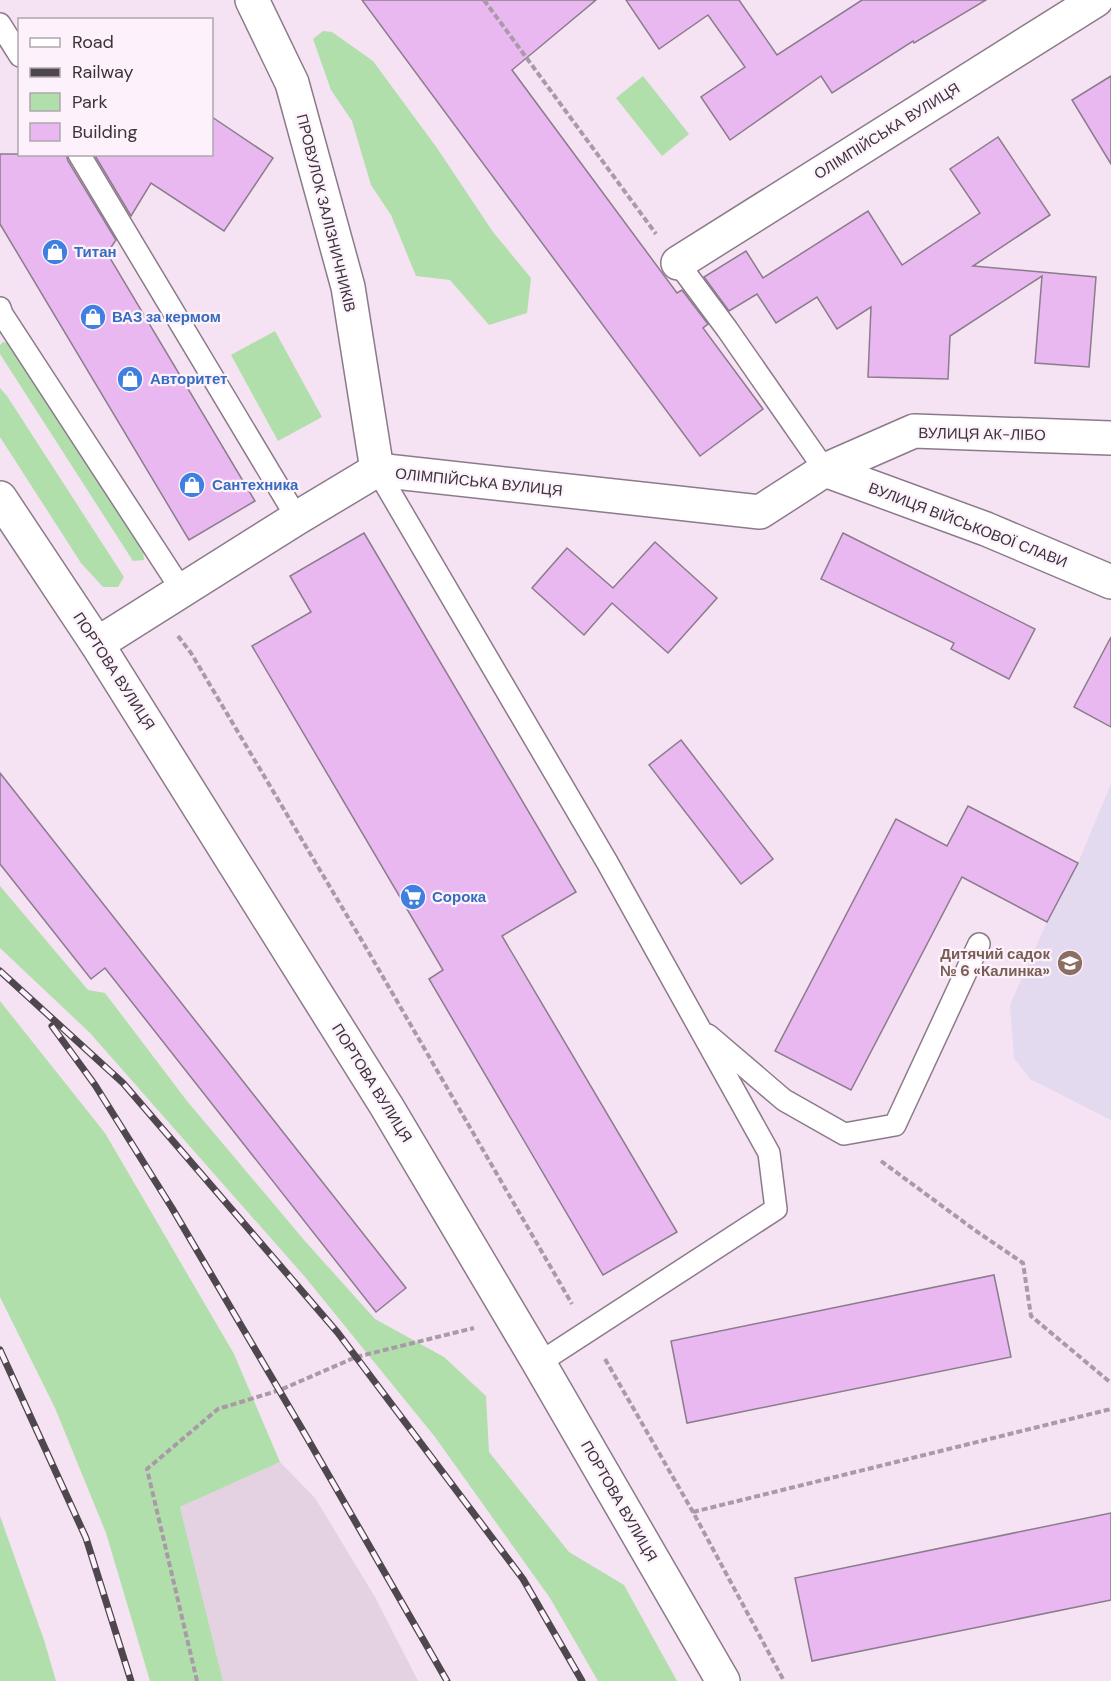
<svg xmlns="http://www.w3.org/2000/svg" width="1111" height="1681" font-family="'DM Sans',sans-serif">
<style>
.industrial{fill:#e4d1e2}
.education{fill:#e4daef}
.green{fill:#b1dfac}
.building{fill:#eab8f1;stroke:#8a7c8c;stroke-width:1.5}
.lines{fill:none;stroke-linecap:round;stroke-linejoin:round}
.service-casing{stroke:#8b7b8a;stroke-width:24}
.minor-casing{stroke:#8b7b8a;stroke-width:36}
.secondary-casing{stroke:#8b7b8a;stroke-width:36}
.path{stroke:#a99aa7;stroke-width:4;stroke-dasharray:6 3;stroke-linecap:butt}
.service{stroke:#fff;stroke-width:21}
.minor{stroke:#fff;stroke-width:33}
.secondary{stroke:#fff;stroke-width:33}
.rail-casing{stroke:#4f474e;stroke-width:7}
.rail{stroke:#fdf2fc;stroke-width:4.5;stroke-dasharray:14;stroke-linecap:butt}
.labels{text-anchor:middle;dominant-baseline:central;stroke-width:4.5;stroke-linejoin:round;paint-order:stroke}
.street-label{font-size:15px;fill:#3a3339;stroke:#fdf2fc}
.shop-label{font-size:15px;font-weight:bold;fill:#366cbe;stroke:#fdf2fc;text-anchor:start}
.education-label{font-size:15px;font-weight:bold;fill:#785e54;stroke:#fdf2fc;text-anchor:end}
</style>
<rect width="100%" height="100%" fill="#f5e2f3"/>
<path class="industrial" d="M280 1462 315 1498 375 1597 418 1681H223L180 1507Z"/>
<path class="education" d="M1111 784V1120L1030 1079 1014 1058 1010 1005 1047 922 1078 863Z"/>
<g class="green">
<path d="M323 31 332 32 373 61 437 148 493 232 531 278 527 313 489 325 450 280 416 276 391 215 371 185 352 121 331 90 313 39Z"/>
<path d="M643 76 689 134 662 156 616 98Z"/>
<path d="M275 331 322 417 278 441 231 355Z"/>
<path d="M3 342 11 344 143 550 144 560 133 561 0 354V345Z"/>
<path d="M0 388 7 396 124 577 118 587H103L81 563 0 437Z"/>
<path d="M0 886 88 990 105 993 187 1101 304 1240 375 1319 444 1357 486 1396 489 1452 569 1552 624 1585 677 1681H598L550 1598 435 1437 305 1277 90 1033 0 948Z"/>
<path d="M0 1001 105 1133 234 1354 280 1462 180 1507 223 1681H150L106 1533 55 1408 0 1297Z"/>
<path d="M0 1516 44 1640 56 1681H0Z"/>
</g>
<g class="building">
<path d="M362 0H596L512 70 677 293 682 290 708 324 703 328 763 409 700 456Z"/>
<path d="M626 0H739L777 55 862 0H986L914 43 913 41 832 93 821 76 730 140 701 97 745 67 708 15 659 49Z"/>
<path d="M1111 76V164L1072 100Z"/>
<path d="M212 117 273 158 224 231 151 183 131 216 94 154H212Z"/>
<path d="M998 137 1050 215 973 266 1096 277 1089 367 1035 363 1042 276 950 336 948 379 868 377 871 307 837 329 817 297 776 323 757 294 729 311 704 277 746 251 763 278 868 211 902 265 980 213 950 169Z"/>
<path d="M0 154H66L68 161 116 240 107 253 255 501 189 540 0 224Z"/>
<path d="M364 533 576 892 502 936 677 1232 603 1275 429 979 443 970 252 646 311 612 290 576Z"/>
<path d="M843 533 1035 629 1009 679 951 649 954 643 821 579Z"/>
<path d="M655 542 717 598 668 653 612 603 584 635 532 588 567 548 613 588Z"/>
<path d="M1111 637V727L1074 707Z"/>
<path d="M681 740 773 859 741 884 649 765Z"/>
<path d="M0 773 406 1288 376 1312 105 968 91 979 0 864Z"/>
<path d="M968 806 1078 863 1047 922 962 877 851 1090 775 1051 896 819 947 846Z"/>
<path d="M994 1275 1011 1357 687 1423 671 1341Z"/>
<path d="M1111 1513V1600L812 1661 795 1578Z"/>
</g>
<g class="lines">
<g class="service-casing">
<g id="service">
<path d="M0 24 20 56"/>
<path d="M79 154 297 518"/>
<path d="M678 263 727 329 825 470"/>
<path d="M0 308 2 314 181 589"/>
<path d="M377 470 607 862 769 1153 776 1209 539 1363"/>
<path d="M708 1035 784 1100 844 1134 895 1125 979 944"/>
</g>
</g>
<g class="minor-casing">
<g id="minor">
<path d="M252 0 292 83 348 287 377 470"/>
<path d="M678 263 1096 0"/>
<path d="M825 470 986 529 1111 582"/>
<path d="M97 644 297 518 377 470 760 512 825 470 914 431 1111 438"/>
</g>
</g>
<g class="secondary-casing">
<path id="secondary" d="M0 498 97 644 387 1107 539 1363 723 1681"/>
</g>
<g class="path">
<path d="M484 0 656 234"/>
<path d="M178 636 191 653 368 951 572 1304"/>
<path d="M881 1161 976 1231 1023 1263 1031 1316 1111 1383"/>
<path d="M605 1359 693 1512 784 1681"/>
<path d="M693 1512 1111 1409"/>
<path d="M197 1681 147 1469 218 1409 280 1390 356 1357 474 1328"/>
</g>
<use href="#service" class="service"/>
<use href="#minor" class="minor"/>
<use href="#secondary" class="secondary"/>
<g class="rail-casing">
<g id="rail">
<path d="M0 971 123 1083 338 1333 523 1579 582 1681"/>
<path d="M52 1026 95 1085 172 1208 302 1429 447 1681"/>
<path d="M0 1350 86 1538 131 1681"/>
</g>
</g>
<use href="#rail" class="rail"/>
</g>
<defs>
<g id="shop-disc" transform="scale(1.35)"><circle r="9.5" fill="#3f7fe0" stroke="#fdf2fc"/><path d="M-5-2.5h2.3a2.7 3.5 0 0 1 5.4 0H5L5.5 6h-11ZM-1.5-2.5h3a1.5 2.3 0 0 0-3 0Z" fill="#fff"/></g>
<g id="supermarket-disc" transform="scale(1.35)"><circle r="9.5" fill="#3f7fe0" stroke="#fdf2fc"/><path d="M-6-5.5h2.5l.6 2H6L4.5 2H-2.5L-4.4-4H-6ZM-1.5 3.2a1.3 1.3 0 1 0 .1 0ZM3 3.2a1.3 1.3 0 1 0 .1 0Z" fill="#fff"/></g>
<g id="school-disc" transform="scale(1.35)"><circle r="9.5" fill="#8d6e63" stroke="#fdf2fc"/><path d="M0-5L7-2L0 1L-7-2ZM-4 1L0 2.5L4 1V4Q0 6-4 4Z" fill="#fff"/></g>
</defs>
<g fill-rule="evenodd">
<use href="#shop-disc" x="55" y="252"/>
<use href="#shop-disc" x="93" y="317"/>
<use href="#shop-disc" x="130" y="379"/>
<use href="#shop-disc" x="192" y="485"/>
<use href="#supermarket-disc" x="413" y="897"/>
<use href="#school-disc" x="1070" y="963"/>
</g>
<g class="labels">
<g class="street-label">
<text transform="translate(887 131) rotate(-32)">ОЛІМПІЙСЬКА ВУЛИЦЯ</text>
<text transform="translate(326 213) rotate(76)">ПРОВУЛОК ЗАЛІЗНИЧНИКІВ</text>
<text transform="translate(982 434) rotate(1)">ВУЛИЦЯ АК-ЛІБО</text>
<text transform="translate(479 482) rotate(6)">ОЛІМПІЙСЬКА ВУЛИЦЯ</text>
<text transform="translate(968 525) rotate(21)">ВУЛИЦЯ ВІЙСЬКОВОЇ СЛАВИ</text>
<text transform="translate(114 671) rotate(57)">ПОРТОВА ВУЛИЦЯ</text>
<text transform="translate(372 1083) rotate(58)">ПОРТОВА ВУЛИЦЯ</text>
<text transform="translate(619 1501) rotate(60)">ПОРТОВА ВУЛИЦЯ</text>
</g>
<g class="shop-label">
<text x="74" y="252">Титан</text>
<text x="112" y="317">ВАЗ за кермом</text>
<text x="150" y="379">Авторитет</text>
<text x="212" y="485">Сантехника</text>
<text x="432" y="897">Сорока</text>
</g>
<g class="education-label">
<text x="1050" y="954">Дитячий садок<tspan x="1050" dy="17">№ 6 «Калинка»</tspan></text>
</g>
</g>
<rect x="18" y="18" width="195" height="138" fill="#fdf2fc" stroke="#afa6ae" stroke-width="1.5"/>
<rect x="30" y="38" width="30" height="9" fill="#ffffff" stroke="#afa6ae" stroke-width="1.5"/>
<text x="72" y="48" font-size="18" fill="#3a3339">Road</text>
<rect x="30" y="68" width="30" height="9" fill="#4f474e" stroke="#afa6ae" stroke-width="1.5"/>
<text x="72" y="78" font-size="18" fill="#3a3339">Railway</text>
<rect x="30" y="93" width="30" height="18" fill="#b1dfac" stroke="#afa6ae" stroke-width="1.5"/>
<text x="72" y="108" font-size="18" fill="#3a3339">Park</text>
<rect x="30" y="123" width="30" height="18" fill="#eab8f1" stroke="#afa6ae" stroke-width="1.5"/>
<text x="72" y="138" font-size="18" fill="#3a3339">Building</text>
</svg>
